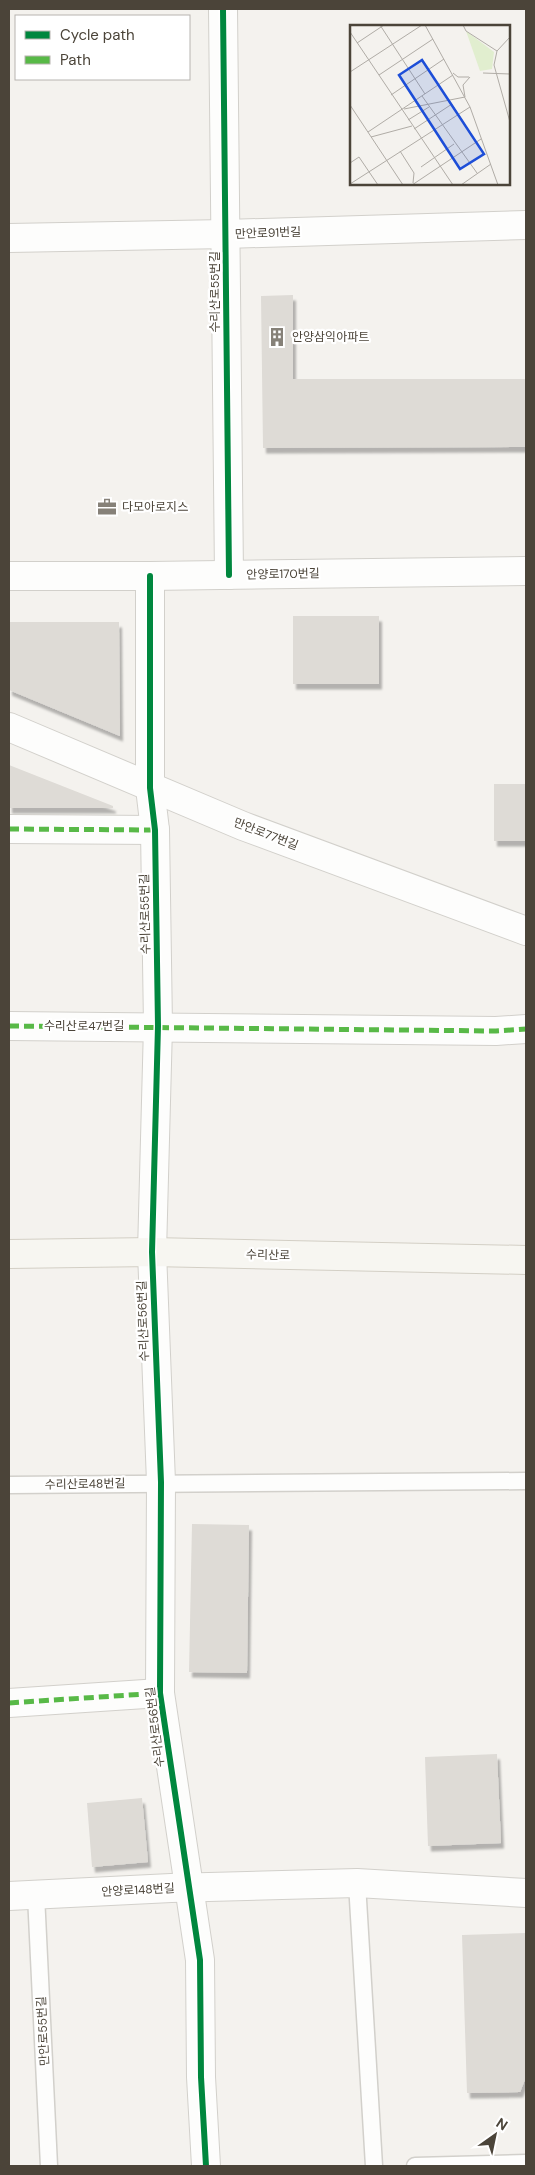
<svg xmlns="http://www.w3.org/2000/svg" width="535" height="2175" font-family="'DM Sans','Noto Sans KR',sans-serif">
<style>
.building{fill:#dedbd6;filter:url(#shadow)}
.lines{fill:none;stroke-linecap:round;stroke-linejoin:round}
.lane-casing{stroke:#d2d0cb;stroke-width:19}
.street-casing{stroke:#d2d0cb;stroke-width:30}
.secondary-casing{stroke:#d3cfc5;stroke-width:30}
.lane{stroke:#fdfdfc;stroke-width:16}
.street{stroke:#fdfdfc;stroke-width:28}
.secondary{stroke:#f7f6f1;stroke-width:28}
.quiet{stroke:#58b947;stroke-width:5;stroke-dasharray:10 5;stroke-linecap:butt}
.cycleway-casing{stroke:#fff;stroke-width:9}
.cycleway{stroke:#00873e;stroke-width:6}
.labels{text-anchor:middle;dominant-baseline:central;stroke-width:4.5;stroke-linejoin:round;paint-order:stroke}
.street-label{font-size:12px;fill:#4b4439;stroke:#fff}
.poi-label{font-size:12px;fill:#4b4439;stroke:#fff;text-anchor:start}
.inset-road{fill:none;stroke:#b0aca6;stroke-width:1}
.view{fill:#1d4ed8;fill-opacity:0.15;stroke:#1d4ed8;stroke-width:2.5}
.inset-edge{fill:none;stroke:#4b4439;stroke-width:2.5}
</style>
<defs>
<filter id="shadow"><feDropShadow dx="3" dy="5.5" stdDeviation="1" flood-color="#0004"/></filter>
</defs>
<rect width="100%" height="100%" fill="#f4f2ee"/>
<g class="building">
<path d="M293 295V379H526V447L263 448 261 296Z"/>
<rect x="293" y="616" width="86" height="68"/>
<path d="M9 622H119L120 736 9 690Z"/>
<path d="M9 765 113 806V808H9Z"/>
<rect x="494" y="784" width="32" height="57"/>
<path d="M192 1524 249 1525 247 1673 189 1672Z"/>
<path d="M497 1754 501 1843 428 1846 425 1757Z"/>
<path d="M142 1798 148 1862 92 1867 87 1803Z"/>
<path d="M526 1933V2077L520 2092 467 2093 462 1935Z"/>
</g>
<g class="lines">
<g class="lane-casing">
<g id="lane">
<path d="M9 1485 526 1481"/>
<path d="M357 1883 374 2166"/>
<path d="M36 1895 49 2166"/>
<path d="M415 2166 526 2163"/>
</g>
</g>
<g class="street-casing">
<g id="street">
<path d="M223 9 229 575"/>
<path d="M9 238 226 234 526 225"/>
<path d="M9 576H150L526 571"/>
<path d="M150 576V788L155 830 158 1026 152 1252 161 1482 160 1693 200 1960 201 2077 206 2166"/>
<path d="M9 727 243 826 526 931"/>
<path d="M9 829 155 830"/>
<path d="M9 1026 496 1031 526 1029"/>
<path d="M9 1703 160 1693"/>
<path d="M9 1896 171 1888 357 1883 526 1893"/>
</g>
</g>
<g class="secondary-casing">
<path id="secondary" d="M9 1254 152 1252 526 1260"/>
</g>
<use href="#lane" class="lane"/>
<use href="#street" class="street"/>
<use href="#secondary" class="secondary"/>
<g class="quiet">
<path d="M9 829 155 830"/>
<path d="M9 1026 496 1031 526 1029"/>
<path d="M9 1703 160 1693"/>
</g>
<g class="cycleway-casing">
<g id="cycleway">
<path d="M223 9 229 575"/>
<path d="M150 576V788L155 830 158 1026 152 1252 161 1482 160 1693 200 1960 201 2077 206 2166"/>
</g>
</g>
<use href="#cycleway" class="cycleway"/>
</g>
<defs>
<g id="building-bare" transform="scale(1.5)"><path d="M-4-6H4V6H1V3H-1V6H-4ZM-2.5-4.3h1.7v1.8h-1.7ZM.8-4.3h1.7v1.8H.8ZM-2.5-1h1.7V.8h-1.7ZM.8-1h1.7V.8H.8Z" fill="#868178" stroke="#fff" stroke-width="2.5" paint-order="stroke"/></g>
<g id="office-bare" transform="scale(1.5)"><path d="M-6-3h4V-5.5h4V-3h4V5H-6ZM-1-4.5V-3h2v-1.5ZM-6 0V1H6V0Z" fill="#868178" stroke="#fff" stroke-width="2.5" paint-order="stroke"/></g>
</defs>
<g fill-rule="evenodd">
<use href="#building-bare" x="277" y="337"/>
<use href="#office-bare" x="107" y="507"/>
</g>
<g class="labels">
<g class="street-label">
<text transform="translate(268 233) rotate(-2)">만안로91번길</text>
<text transform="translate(215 292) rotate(-90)">수리산로55번길</text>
<text transform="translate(283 574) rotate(-1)">안양로170번길</text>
<text transform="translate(266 834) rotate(21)">만안로77번길</text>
<text transform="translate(145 914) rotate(-91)">수리산로55번길</text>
<text x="84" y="1026">수리산로47번길</text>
<text transform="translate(268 1255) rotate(1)">수리산로</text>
<text transform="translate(143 1321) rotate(-92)">수리산로56번길</text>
<text transform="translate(85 1484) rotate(-1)">수리산로48번길</text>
<text transform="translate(155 1727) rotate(-97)">수리산로56번길</text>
<text transform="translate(138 1890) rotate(-3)">안양로148번길</text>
<text transform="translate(43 2031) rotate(-93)">만안로55번길</text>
</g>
<g class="poi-label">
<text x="292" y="337">안양삼익아파트</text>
<text x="122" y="507">다모아로지스</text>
</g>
</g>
<g transform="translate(350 25)">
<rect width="160" height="160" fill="#f4f2ee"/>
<path d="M116 6 144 27 142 44 130 46Z" fill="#e1eecf"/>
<path class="inset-road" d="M30 0 75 69M75 0 120 82 148 160M113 0 116 6 147 26M0 7 103 160M160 12 147 26 144 40 160 97M7 18 34 0M0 47 72 0M103 48 108 52H119M133 48 160 49M29 50 83 14M41 70 94 34M72 71 127 148M99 75 121 109M0 80 53 160M54 84 115 72 113 60 120 52M58 95 79 82M64 104 102 79M18 107 103 50M21 112 62 101M50 126 64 148 63 158M0 138 9 132 28 160M71 142 104 119M0 159 120 82M62 160 131 114M111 160 141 139"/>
<path class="view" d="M72 35 134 129 110 144 49 50Z"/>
<rect width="160" height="160" class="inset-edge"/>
</g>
<rect width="535" height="2175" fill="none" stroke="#4b4439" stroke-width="20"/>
<rect x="15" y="15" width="175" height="65" fill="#ffffff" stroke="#b7b4b0"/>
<rect x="25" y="31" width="25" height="8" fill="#00873e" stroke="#b7b4b0"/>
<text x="60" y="40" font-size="15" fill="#4b4439">Cycle path</text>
<rect x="25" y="56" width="25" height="8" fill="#58b947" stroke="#b7b4b0"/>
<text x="60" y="65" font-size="15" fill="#4b4439">Path</text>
<g transform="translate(495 2135) rotate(33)" stroke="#ffffff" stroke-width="4" paint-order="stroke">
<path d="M0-4L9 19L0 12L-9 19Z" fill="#4b4439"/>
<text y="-8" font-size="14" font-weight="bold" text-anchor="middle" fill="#4b4439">N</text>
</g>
</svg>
